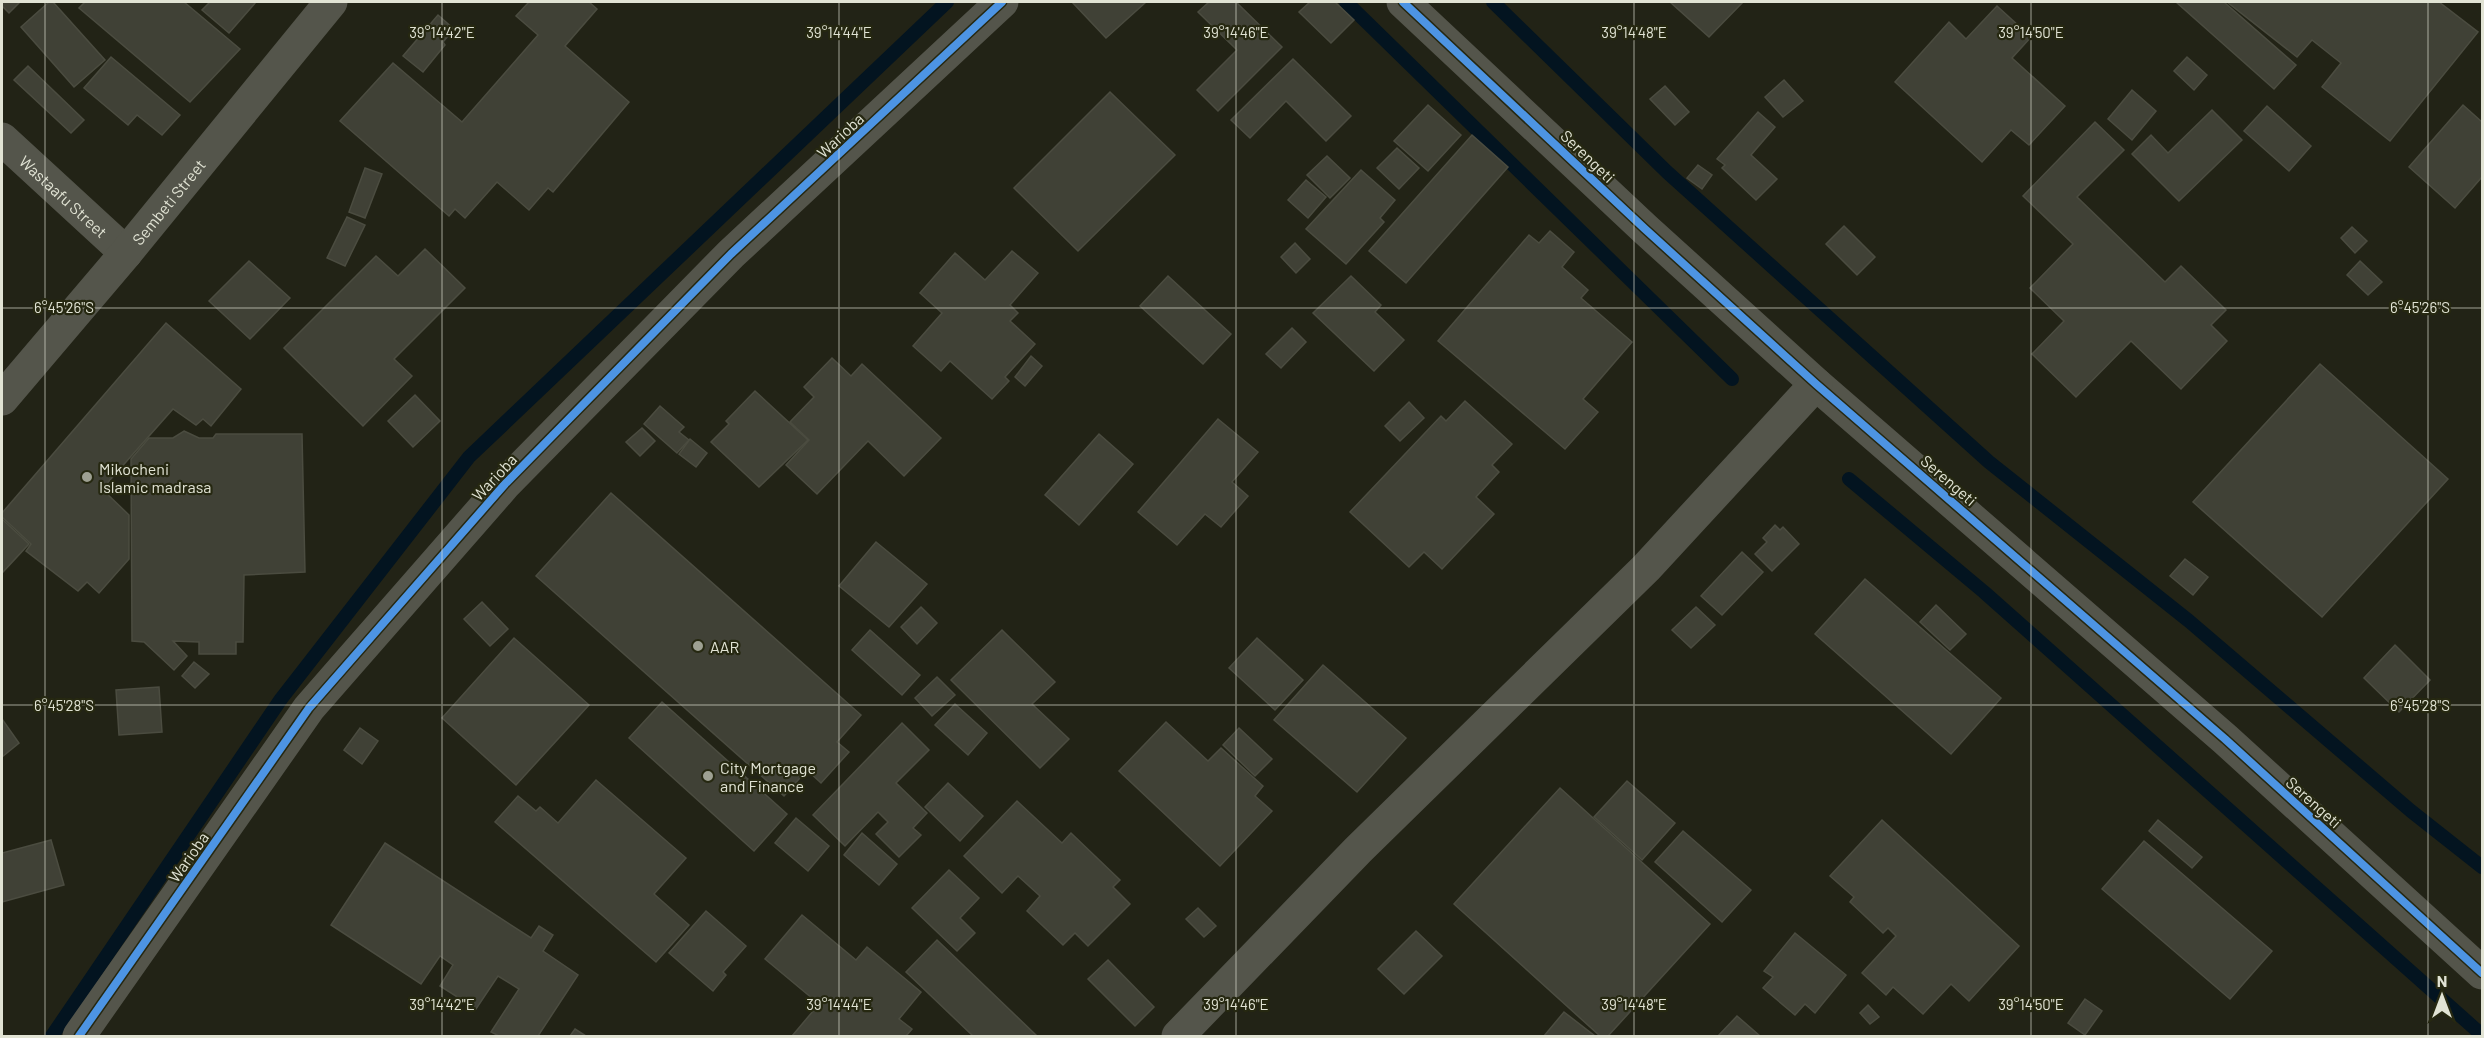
<svg xmlns="http://www.w3.org/2000/svg" width="2484" height="1038" font-family="Barlow,sans-serif">
<style>
.lines{fill:none;stroke-linecap:round;stroke-linejoin:round}
.stream{stroke:#031420;stroke-width:14}
.building{fill:#404136;stroke:#4b4c40;stroke-width:1.5}
.minor{stroke:#54554b;stroke-width:33}
.cycleway-casing{stroke:#262811;stroke-width:11}
.cycleway{stroke:#4d94e3;stroke-width:8}
.ticks{fill:none;stroke:#e1e3d4;stroke-width:1.5;stroke-opacity:0.45}
.poi-dot{fill:#9ea092;stroke:#262811;stroke-width:2}
.labels{text-anchor:middle;dominant-baseline:central;stroke-width:4.5;stroke-linejoin:round;paint-order:stroke}
.street-label{font-size:16px;fill:#e1e3d4;stroke:#262811}
.poi-label{font-size:16px;fill:#e1e3d4;stroke:#262811;text-anchor:start}
.ticks-label{font-size:15px;text-anchor:middle;fill:#e1e3d4;stroke:#262811;stroke-width:4.5;stroke-linejoin:round;paint-order:stroke}
</style>
<rect width="100%" height="100%" fill="#222316"/>
<g class="lines">
<g class="stream">
<path d="M1346 2 1732 379"/>
<path d="M1493 2 1667 172 1989 462 2189 621 2411 811 2482 867"/>
<path d="M1849 479 1984 592 2482 1035"/>
<path d="M52 1036 281 699 469 457 947 2"/>
</g>
</g>
<g class="building">
<path d="M2 2H20L9 13 2 6Z"/>
<path d="M49 2H53L105 60 74 87 21 27Z"/>
<path d="M85 2H184L240 49 190 102 79 8Z"/>
<path d="M210 2H256L229 33 202 10Z"/>
<path d="M529 2H589L597 9 565 46 629 102 553 192 548 188 529 210 497 182 465 218 455 209 449 216 340 121 393 63 462 122 538 35 516 16Z"/>
<path d="M1072 2H1146L1106 38Z"/>
<path d="M1209 2H1236L1282 47 1218 111 1197 90 1237 50 1198 12Z"/>
<path d="M1310 2H1335L1354 20 1331 43 1299 12Z"/>
<path d="M1670 2H1743L1709 37Z"/>
<path d="M2176 2H2224L2296 65 2274 89Z"/>
<path d="M2227 2H2439L2478 32 2390 141 2322 87 2341 63 2312 40 2297 57Z"/>
<path d="M1997 6 2031 37 2012 58 2065 106 2029 145 2011 130 1982 162 1895 82 1949 22 1966 39Z"/>
<path d="M438 15 454 29 443 42 445 45 423 72 403 56Z"/>
<path d="M111 57 180 115 162 135 137 115 128 125 84 88Z"/>
<path d="M2187 57 2207 75 2194 90 2174 71Z"/>
<path d="M1293 59 1351 116 1326 141 1286 101 1250 138 1231 120Z"/>
<path d="M28 66 84 120 71 133 14 80Z"/>
<path d="M1784 80 1803 101 1783 117 1765 97Z"/>
<path d="M1665 86 1689 112 1675 125 1650 99Z"/>
<path d="M2132 90 2156 111 2132 140 2108 119Z"/>
<path d="M1110 92 1175 155 1078 251 1014 188Z"/>
<path d="M1428 105 1461 135 1428 171 1394 141Z"/>
<path d="M2463 105 2482 122V177L2455 208 2409 167Z"/>
<path d="M2267 106 2311 146 2289 171 2244 131Z"/>
<path d="M2212 110 2242 140 2179 201 2132 154 2151 135 2168 153Z"/>
<path d="M1758 112 1775 127 1751 155 1777 179 1756 200 1722 168 1725 165 1717 159Z"/>
<path d="M2095 122 2124 150 2077 197 2165 282 2181 266 2226 310 2211 325 2227 341 2181 389 2131 341 2076 397 2032 354 2064 321 2030 288 2073 244 2023 196Z"/>
<path d="M1472 135 1508 167 1406 283 1369 251Z"/>
<path d="M1397 148 1419 168 1399 189 1377 168Z"/>
<path d="M1327 156 1350 178 1330 198 1307 175Z"/>
<path d="M1698 165 1712 175 1702 189 1687 178Z"/>
<path d="M365 168 382 174 365 218 349 212Z"/>
<path d="M1361 170 1395 200 1380 218 1384 222 1346 264 1306 229Z"/>
<path d="M1306 180 1326 197 1308 218 1288 200Z"/>
<path d="M347 217 365 225 345 266 327 258Z"/>
<path d="M1844 226 1875 257 1857 275 1826 244Z"/>
<path d="M2352 227 2367 241 2355 253 2341 238Z"/>
<path d="M1550 231 1574 252 1562 267 1588 290 1581 298 1632 342 1583 399 1598 412 1565 449 1438 341 1529 235 1539 243Z"/>
<path d="M1295 243 1310 259 1296 273 1281 257Z"/>
<path d="M425 249 465 288 394 359 412 376 363 426 284 348 376 256 398 276Z"/>
<path d="M1012 251 1038 273 1010 305 1018 313 1010 321 1035 344 1005 377 1009 381 992 399 950 361 941 371 913 346 942 313 920 293 955 253 985 280Z"/>
<path d="M249 261 290 298 250 339 209 301Z"/>
<path d="M2360 261 2382 282 2368 295 2347 275Z"/>
<path d="M1168 276 1231 334 1203 364 1140 306Z"/>
<path d="M1351 276 1381 305 1375 312 1404 340 1374 371 1313 313Z"/>
<path d="M166 323 241 389 211 426 203 419 196 425 173 409 102 489 129 515V559L99 593 87 582 78 591 26 551 31 544 2 517V513Z"/>
<path d="M1292 328 1306 342 1281 368 1266 354Z"/>
<path d="M1031 356 1042 366 1025 386 1015 377Z"/>
<path d="M832 358 851 376 862 364 941 438 904 476 868 441 817 494 786 465 809 440 790 422 814 397 804 387Z"/>
<path d="M2320 364 2448 479 2322 617 2193 502Z"/>
<path d="M755 391 808 440 759 487 711 442 729 424 726 421Z"/>
<path d="M415 395 440 421 413 447 388 421Z"/>
<path d="M1465 401 1512 444 1492 465 1499 472 1476 497 1494 514 1442 569 1424 552 1409 567 1350 512 1441 416 1446 421Z"/>
<path d="M1409 402 1424 418 1400 441 1385 426Z"/>
<path d="M660 406 684 427 679 432 689 440 677 453 644 424Z"/>
<path d="M1218 419 1258 452 1232 482 1248 496 1221 527 1205 514 1177 545 1138 512Z"/>
<path d="M642 428 655 441 640 456 626 442Z"/>
<path d="M184 431 199 438H213L216 434H302L305 572 244 575 243 642H236V654H199V642L173 641 187 656 174 670 144 642 132 641 131 459 149 438H173Z"/>
<path d="M1099 434 1133 464 1079 525 1045 495Z"/>
<path d="M690 439 707 453 696 467 679 454Z"/>
<path d="M611 493 861 715 837 742 849 752 821 783 807 770 784 796 536 576Z"/>
<path d="M2 519 29 544 2 573Z"/>
<path d="M1775 525 1780 530 1783 527 1799 544 1772 571 1755 554 1767 542 1763 538Z"/>
<path d="M876 542 927 584 889 627 839 586Z"/>
<path d="M1742 552 1763 572 1722 615 1701 596Z"/>
<path d="M2185 559 2208 577 2193 595 2170 576Z"/>
<path d="M1865 579 2001 698 1951 754 1815 634Z"/>
<path d="M482 602 508 629 490 646 464 619Z"/>
<path d="M1936 605 1966 634 1950 650 1920 622Z"/>
<path d="M921 607 937 623 917 644 901 627Z"/>
<path d="M1696 607 1715 625 1691 648 1672 630Z"/>
<path d="M870 630 920 675 902 695 852 650Z"/>
<path d="M1002 630 1055 682 1032 704 1069 739 1040 768 951 680Z"/>
<path d="M514 638 589 705 516 785 442 718Z"/>
<path d="M1257 638 1303 680 1275 710 1229 668Z"/>
<path d="M2395 645 2430 680 2399 712 2364 678Z"/>
<path d="M194 662 209 674 195 688 182 676Z"/>
<path d="M1323 665 1406 738 1357 792 1274 720Z"/>
<path d="M937 677 955 695 932 716 915 698Z"/>
<path d="M159 687 162 732 119 735 116 690Z"/>
<path d="M662 702 787 814 754 851 629 738Z"/>
<path d="M955 704 987 733 968 755 935 725Z"/>
<path d="M2 719 19 743 2 757Z"/>
<path d="M1166 722 1208 761 1221 748 1263 786 1255 796 1272 811 1220 866 1119 771Z"/>
<path d="M902 723 929 750 896 783 927 813 913 828 921 835 899 857 876 834 888 822 878 812 845 846 813 815Z"/>
<path d="M360 728 378 741 362 764 344 750Z"/>
<path d="M1239 728 1272 759 1255 776 1223 745Z"/>
<path d="M596 780 686 858 654 894 689 925 656 962 495 822 518 796 536 811 540 807 558 823Z"/>
<path d="M1627 781 1675 823 1642 860 1594 817Z"/>
<path d="M948 783 983 816 960 841 925 807Z"/>
<path d="M1560 788 1710 924 1608 1036H1600L1454 904Z"/>
<path d="M1017 801 1062 843 1071 833 1120 880 1113 887 1130 904 1088 946 1075 933 1063 945 1027 911 1040 896 1018 876 1002 893 964 856Z"/>
<path d="M796 818 829 846 808 871 775 843Z"/>
<path d="M1882 820 2019 946 1969 1001 1951 984 1923 1014 1893 987 1886 995 1862 973 1896 936 1888 928 1883 933 1850 902 1854 897 1830 876Z"/>
<path d="M2158 820 2202 857 2192 868 2149 831Z"/>
<path d="M1683 831 1751 890 1722 922 1655 862Z"/>
<path d="M862 833 897 864 879 885 844 855Z"/>
<path d="M51 840 64 885 2 902V853Z"/>
<path d="M2144 841 2272 951 2230 999 2102 889Z"/>
<path d="M385 843 531 938 539 926 553 935 543 951 578 975 538 1036H499L491 1032 519 989 498 976 476 1009 440 986 453 965 440 956 421 984 331 925Z"/>
<path d="M949 870 979 898 960 918 975 933 957 951 912 908Z"/>
<path d="M1198 908 1216 926 1204 937 1186 919Z"/>
<path d="M706 911 746 946 723 972 726 975 713 991 669 953Z"/>
<path d="M802 915 856 960 867 947 921 992 899 1019 912 1029 906 1036H792L819 1004 765 959Z"/>
<path d="M1416 931 1442 956 1404 994 1378 969Z"/>
<path d="M1795 933 1846 975 1815 1013 1805 1004 1795 1015 1763 988 1773 977 1764 971Z"/>
<path d="M937 940 1037 1036H973L906 972Z"/>
<path d="M1108 960 1154 1007 1135 1026 1088 979Z"/>
<path d="M2085 999 2102 1011 2085 1035 2068 1023Z"/>
<path d="M1868 1005 1879 1017 1870 1024 1860 1013Z"/>
<path d="M1564 1012 1595 1036H1544Z"/>
<path d="M1737 1016 1760 1036H1718Z"/>
<path d="M575 1029 586 1036H570Z"/>
</g>
<g class="lines">
<g class="minor">
<path d="M1403 2 1645 229 1816 384 2225 739 2482 973"/>
<path id="s1" d="M2 139 126 253"/>
<path id="s2" d="M2 399 126 253 331 2"/>
<path d="M79 1036 309 708 505 484 731 254 1002 2"/>
<path d="M1178 1036 1358 850 1646 568 1816 384"/>
</g>
<g class="cycleway-casing">
<g id="cycleway">
<path d="M1403 2 1645 229 1816 384 2225 739 2482 973"/>
<path d="M79 1036 309 708 505 484 731 254 1002 2"/>
</g>
</g>
<use href="#cycleway" class="cycleway"/>
</g>
<path class="ticks" d="M45 2V1036M442 2V1036M839 2V1036M1236 2V1036M1634 2V1036M2031 2V1036M2428 2V1036M2 308H2482M2 705H2482"/>
<g class="poi-dot">
<circle cx="87" cy="477" r="6"/>
<circle cx="698" cy="646" r="6"/>
<circle cx="708" cy="776" r="6"/>
</g>
<g class="labels">
<g class="street-label">
<text transform="translate(840 135) rotate(-43)">Warioba</text>
<text transform="translate(1588 156) rotate(44)">Serengeti</text>
<text stroke="none"><textPath href="#s1" startOffset="84">Wastaafu Street</textPath></text>
<text stroke="none"><textPath href="#s2" startOffset="258">Sembeti Street</textPath></text>
<text transform="translate(494 477) rotate(-47)">Warioba</text>
<text transform="translate(1949 480) rotate(41)">Serengeti</text>
<text transform="translate(2314 802) rotate(42)">Serengeti</text>
<text transform="translate(188 857) rotate(-55)">Warioba</text>
</g>
<g class="poi-label">
<text x="99" y="468">Mikocheni<tspan x="99" dy="18">Islamic madrasa</tspan></text>
<text x="710" y="646">AAR</text>
<text x="720" y="767">City Mortgage<tspan x="720" dy="18">and Finance</tspan></text>
</g>
</g>
<g class="ticks-label">
<text x="442" y="38">39°14'42"E</text>
<text x="839" y="38">39°14'44"E</text>
<text x="1236" y="38">39°14'46"E</text>
<text x="1634" y="38">39°14'48"E</text>
<text x="2031" y="38">39°14'50"E</text>
<text x="64" y="313">6°45'26"S</text>
<text x="2420" y="313">6°45'26"S</text>
<text x="64" y="711">6°45'28"S</text>
<text x="2420" y="711">6°45'28"S</text>
<text x="442" y="1010">39°14'42"E</text>
<text x="839" y="1010">39°14'44"E</text>
<text x="1236" y="1010">39°14'46"E</text>
<text x="1634" y="1010">39°14'48"E</text>
<text x="2031" y="1010">39°14'50"E</text>
</g>
<rect width="2484" height="1038" fill="none" stroke="#e1e3d4" stroke-width="6"/>
<g transform="translate(2442 996)" stroke="#262811" stroke-width="4.5" paint-order="stroke">
<path d="M0-4.5L10 22L0 15L-10 22Z" fill="#e1e3d4"/>
<text y="-9" font-size="16" font-weight="bold" text-anchor="middle" fill="#e1e3d4">N</text>
</g>
</svg>
